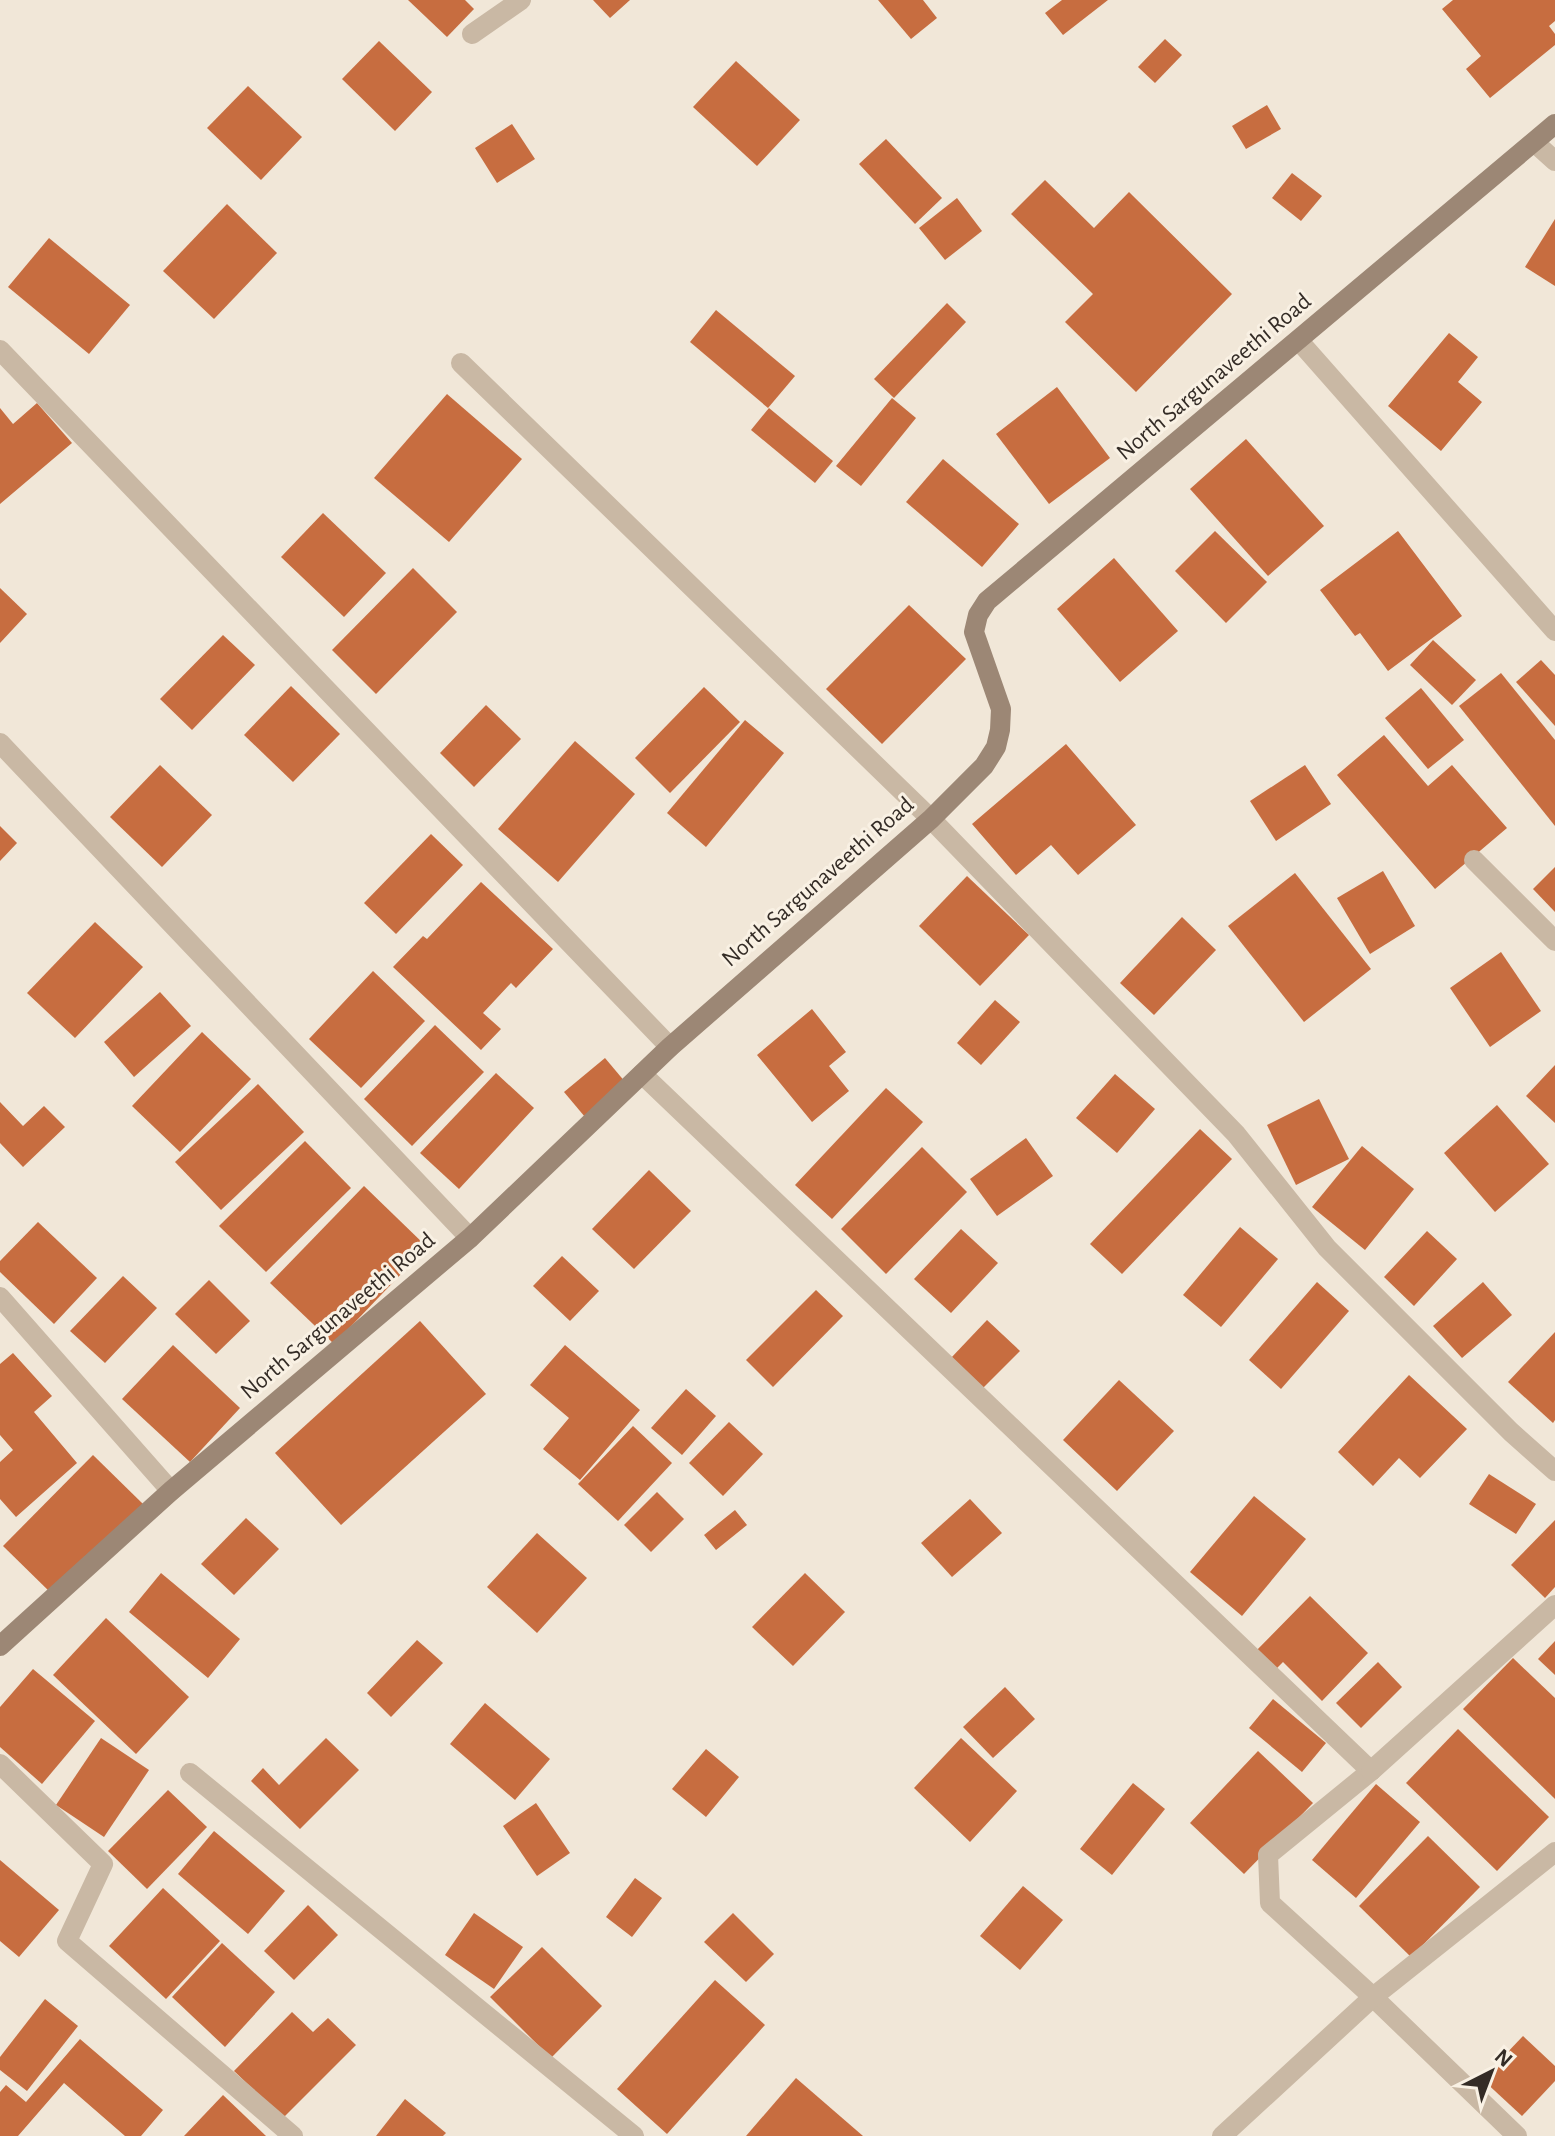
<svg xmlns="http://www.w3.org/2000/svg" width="1555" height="2136" font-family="'Alegreya Sans',sans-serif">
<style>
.building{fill:#c76d40}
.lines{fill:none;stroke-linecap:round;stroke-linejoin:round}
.street{stroke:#c9b8a4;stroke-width:20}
.secondary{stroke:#9c8775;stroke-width:20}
.labels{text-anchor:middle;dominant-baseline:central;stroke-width:6;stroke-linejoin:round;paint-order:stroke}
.street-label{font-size:24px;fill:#342c26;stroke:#f9f1e4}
</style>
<rect width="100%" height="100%" fill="#f1e7d8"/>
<g class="building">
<path d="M408 0H465L474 9 447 37Z"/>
<path d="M593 0H630L610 18Z"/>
<path d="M878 0H923L937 18 911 39Z"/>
<path d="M1062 0H1108L1063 35 1045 13Z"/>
<path d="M1453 0H1555V21L1549 26 1555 34V45L1490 98 1466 69 1481 56 1442 9Z"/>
<path d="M1165 39 1182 55 1155 83 1138 67Z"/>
<path d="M379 41 432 92 395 131 342 79Z"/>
<path d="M736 61 800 120 757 166 693 107Z"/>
<path d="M248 86 302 137 261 180 207 128Z"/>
<path d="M1267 105 1281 129 1246 149 1232 126Z"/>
<path d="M512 124 535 159 497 183 475 148Z"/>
<path d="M886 139 942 198 915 224 859 164Z"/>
<path d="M1292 173 1322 196 1301 221 1272 198Z"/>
<path d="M1045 180 1094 228 1129 192 1232 294 1136 392 1065 322 1093 294 1011 214Z"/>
<path d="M957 198 982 231 945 260 919 228Z"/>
<path d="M227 204 277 253 214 319 163 271Z"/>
<path d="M1555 219V286L1525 267Z"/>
<path d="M49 238 130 305 89 354 8 287Z"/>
<path d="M947 303 966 322 894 398 874 379Z"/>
<path d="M716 310 795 376 768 408 690 342Z"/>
<path d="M1449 333 1478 357 1458 382 1482 402 1441 451 1388 406Z"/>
<path d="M1057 387 1110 458 1049 504 996 434Z"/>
<path d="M447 394 522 459 449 542 374 478Z"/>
<path d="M892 398 916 418 861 486 836 466Z"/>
<path d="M37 403 72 443 0 504V408L13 424Z"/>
<path d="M769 408 833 461 815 483 751 430Z"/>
<path d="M1246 439 1324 526 1268 576 1190 489Z"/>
<path d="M943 459 1019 524 982 567 906 502Z"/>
<path d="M323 513 386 573 344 617 281 557Z"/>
<path d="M1215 531 1267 582 1226 623 1175 571Z"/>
<path d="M1398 531 1462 616 1388 671 1360 633 1355 636 1320 590Z"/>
<path d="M1114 558 1178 631 1120 682 1057 609Z"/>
<path d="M413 568 457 612 376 694 332 650Z"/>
<path d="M0 588 27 614 0 643Z"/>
<path d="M909 605 966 659 882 744 826 689Z"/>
<path d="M223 635 255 665 192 730 160 699Z"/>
<path d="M1433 640 1476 680 1452 705 1410 665Z"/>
<path d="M1541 660 1555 675V726L1516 682Z"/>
<path d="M1501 673 1555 740V826L1459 706Z"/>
<path d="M291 686 340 734 293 782 244 735Z"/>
<path d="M704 687 740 722 670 793 635 758Z"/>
<path d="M1421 688 1464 740 1428 769 1385 718Z"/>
<path d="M486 705 521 739 474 787 440 753Z"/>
<path d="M745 720 784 753 706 847 667 813Z"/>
<path d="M1384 735 1428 786 1452 765 1507 828 1435 889 1337 775Z"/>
<path d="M575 741 635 794 558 882 498 829Z"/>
<path d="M1066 744 1136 825 1078 875 1051 845 1016 875 972 824Z"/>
<path d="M160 765 212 815 162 867 110 817Z"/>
<path d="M1305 765 1331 804 1276 841 1250 801Z"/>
<path d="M0 826 17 843 0 861Z"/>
<path d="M431 834 463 865 396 934 364 903Z"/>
<path d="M1555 867V912L1533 889Z"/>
<path d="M1383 871 1415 926 1370 954 1337 898Z"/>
<path d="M1295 873 1371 969 1304 1022 1228 926Z"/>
<path d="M967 876 1029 935 980 986 919 926Z"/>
<path d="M481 882 553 949 516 988 511 983 483 1013 501 1029 481 1050 393 967 423 936 427 939Z"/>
<path d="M1182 917 1216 950 1154 1015 1120 983Z"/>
<path d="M95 922 143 967 75 1038 27 993Z"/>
<path d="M1501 952 1541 1011 1490 1047 1450 988Z"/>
<path d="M373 971 425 1021 361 1088 309 1039Z"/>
<path d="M160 992 191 1026 134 1077 104 1042Z"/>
<path d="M995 1000 1020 1022 981 1065 957 1043Z"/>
<path d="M812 1009 846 1052 829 1066 849 1091 812 1122 757 1055Z"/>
<path d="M435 1025 484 1072 412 1146 364 1099Z"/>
<path d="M202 1032 251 1079 180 1152 132 1106Z"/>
<path d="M605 1058 626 1083 585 1117 564 1092Z"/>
<path d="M1555 1065V1123L1526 1096Z"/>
<path d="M496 1073 534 1108 459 1189 420 1153Z"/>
<path d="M1115 1074 1155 1109 1117 1153 1076 1118Z"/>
<path d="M258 1084 304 1132 221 1210 175 1162Z"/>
<path d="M886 1088 923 1122 832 1219 795 1185Z"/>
<path d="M1319 1099 1349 1159 1296 1185 1267 1125Z"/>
<path d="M0 1102 23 1126 44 1106 65 1127 23 1167 0 1143Z"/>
<path d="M1497 1105 1549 1164 1495 1212 1444 1153Z"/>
<path d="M1200 1129 1232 1159 1122 1274 1090 1244Z"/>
<path d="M1026 1138 1053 1176 997 1216 970 1179Z"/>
<path d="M305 1141 351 1188 266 1272 219 1226Z"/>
<path d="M1362 1146 1414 1189 1365 1250 1312 1207Z"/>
<path d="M922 1147 967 1192 886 1274 841 1229Z"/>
<path d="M649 1170 691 1211 634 1269 592 1229Z"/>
<path d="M364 1186 427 1247 334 1344 270 1283Z"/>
<path d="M38 1222 97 1278 54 1324 0 1272V1261Z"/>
<path d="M1240 1227 1278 1259 1221 1327 1183 1295Z"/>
<path d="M961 1229 998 1263 951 1313 914 1279Z"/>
<path d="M1427 1231 1457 1259 1414 1306 1384 1277Z"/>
<path d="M562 1256 599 1291 570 1321 533 1286Z"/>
<path d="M123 1276 157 1308 105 1363 70 1331Z"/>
<path d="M209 1280 250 1321 216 1354 175 1314Z"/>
<path d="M1317 1282 1349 1311 1281 1389 1249 1360Z"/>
<path d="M1483 1282 1512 1315 1462 1358 1433 1326Z"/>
<path d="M816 1290 843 1316 773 1387 746 1360Z"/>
<path d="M987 1320 1020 1351 981 1390 950 1359Z"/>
<path d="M420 1321 486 1394 341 1525 275 1453Z"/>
<path d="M1555 1332V1420L1553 1423 1508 1382Z"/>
<path d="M173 1345 240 1408 190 1462 122 1399Z"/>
<path d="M565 1345 640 1410 580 1480 543 1449 569 1418 530 1385Z"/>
<path d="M13 1353 52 1396 34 1412 77 1463 16 1517 0 1499V1462L13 1450 0 1435V1364Z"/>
<path d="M1409 1375 1467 1429 1420 1478 1399 1458 1373 1486 1338 1452Z"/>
<path d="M1119 1380 1174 1431 1117 1491 1063 1440Z"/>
<path d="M686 1389 716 1416 682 1455 651 1428Z"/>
<path d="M729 1422 763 1454 723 1496 689 1463Z"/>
<path d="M633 1426 672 1463 618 1521 578 1484Z"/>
<path d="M93 1455 143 1504 53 1595 3 1546Z"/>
<path d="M1489 1474 1536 1504 1516 1534 1469 1504Z"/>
<path d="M657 1492 684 1519 651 1552 624 1525Z"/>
<path d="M1254 1496 1306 1539 1242 1616 1190 1572Z"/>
<path d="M970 1499 1002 1533 952 1577 921 1543Z"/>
<path d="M735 1510 747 1525 716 1550 704 1535Z"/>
<path d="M246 1518 279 1549 234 1595 201 1564Z"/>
<path d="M1555 1520V1587L1545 1598 1511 1565Z"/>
<path d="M537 1533 587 1578 537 1633 487 1587Z"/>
<path d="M161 1573 240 1639 208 1678 129 1612Z"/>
<path d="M805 1573 845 1612 793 1666 752 1627Z"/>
<path d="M1310 1596 1368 1653 1322 1701 1283 1662 1271 1674 1252 1655Z"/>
<path d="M106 1618 189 1697 136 1754 53 1675Z"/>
<path d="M417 1640 443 1663 391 1717 367 1693Z"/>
<path d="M1555 1641V1675L1538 1659Z"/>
<path d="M1513 1658 1555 1698V1799L1463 1709Z"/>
<path d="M1378 1662 1402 1687 1361 1728 1336 1703Z"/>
<path d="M33 1669 95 1721 42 1784 0 1747V1707Z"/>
<path d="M1005 1687 1035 1719 993 1758 963 1727Z"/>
<path d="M1273 1699 1326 1743 1302 1772 1249 1728Z"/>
<path d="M485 1703 550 1759 515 1800 450 1744Z"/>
<path d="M1458 1729 1549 1817 1497 1871 1406 1783Z"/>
<path d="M101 1738 149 1770 104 1837 56 1805Z"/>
<path d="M326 1738 359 1770 300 1829 251 1781 263 1768 279 1785Z"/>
<path d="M961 1738 1017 1791 970 1842 914 1788Z"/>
<path d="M706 1749 739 1777 706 1817 672 1789Z"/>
<path d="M1258 1751 1313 1803 1244 1874 1190 1823Z"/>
<path d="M1133 1783 1165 1809 1112 1875 1080 1849Z"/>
<path d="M1376 1784 1420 1822 1356 1898 1312 1860Z"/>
<path d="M168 1790 207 1827 147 1889 108 1851Z"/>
<path d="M536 1803 570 1853 537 1876 503 1826Z"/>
<path d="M214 1831 285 1891 248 1934 178 1874Z"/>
<path d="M1428 1836 1480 1887 1411 1957 1359 1906Z"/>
<path d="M0 1860 59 1910 19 1957 0 1941Z"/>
<path d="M635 1878 662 1898 632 1937 606 1917Z"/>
<path d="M1023 1886 1063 1920 1020 1970 980 1936Z"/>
<path d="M163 1888 220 1941 166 1999 109 1946Z"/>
<path d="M308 1905 338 1935 294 1980 264 1951Z"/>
<path d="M474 1913 523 1947 494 1989 445 1955Z"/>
<path d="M733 1913 774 1954 746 1982 704 1942Z"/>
<path d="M222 1943 275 1992 225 2047 172 1997Z"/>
<path d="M542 1947 602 2006 551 2058 490 1997Z"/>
<path d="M715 1980 765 2025 667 2134 617 2089Z"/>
<path d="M45 1999 78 2026 27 2091 0 2070V2057Z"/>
<path d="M292 2012 313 2032 328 2018 356 2045 283 2118 234 2071Z"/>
<path d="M1523 2036 1555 2066V2081L1522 2116 1482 2079Z"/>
<path d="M80 2039 163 2110 141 2136H125L64 2083 18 2136H0V2092L6 2085 26 2102Z"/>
<path d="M796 2078 863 2136H746Z"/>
<path d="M223 2095 266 2136H184Z"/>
<path d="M405 2099 446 2133 443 2136H376Z"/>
</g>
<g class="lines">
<g class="street">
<path d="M472 34 521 0"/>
<path d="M1534 142 1555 161"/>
<path d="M1299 341 1555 631"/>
<path d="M0 350 670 1047"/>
<path d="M461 363 931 819 1236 1134 1327 1248 1511 1432 1555 1471"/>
<path d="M0 743 470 1238"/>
<path d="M1474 860 1555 941"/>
<path d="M642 1074 1371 1771 1268 1855 1270 1903 1373 1997 1517 2136"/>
<path d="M0 1297 171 1491"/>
<path d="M0 1764 103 1864 67 1941 293 2136"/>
<path d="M1371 1771 1555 1605"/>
<path d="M190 1773 634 2136"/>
<path d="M1222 2136 1373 1997 1555 1852"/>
</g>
<path class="secondary" d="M0 1646 171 1491 470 1238 670 1047 931 819 984 766 996 747 1000 730 1001 709 974 632 978 615 987 601 1555 124"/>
</g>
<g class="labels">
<g class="street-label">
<text transform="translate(1214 377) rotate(-40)">North Sargunaveethi Road</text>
<text transform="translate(818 882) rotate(-41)">North Sargunaveethi Road</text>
<text transform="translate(338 1316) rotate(-40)">North Sargunaveethi Road</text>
</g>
</g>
<g transform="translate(1491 2072) rotate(42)" stroke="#f9f1e4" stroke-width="6" paint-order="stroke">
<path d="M0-6L14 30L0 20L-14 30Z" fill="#342c26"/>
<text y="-12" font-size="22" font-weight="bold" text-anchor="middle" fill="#342c26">N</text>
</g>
</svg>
